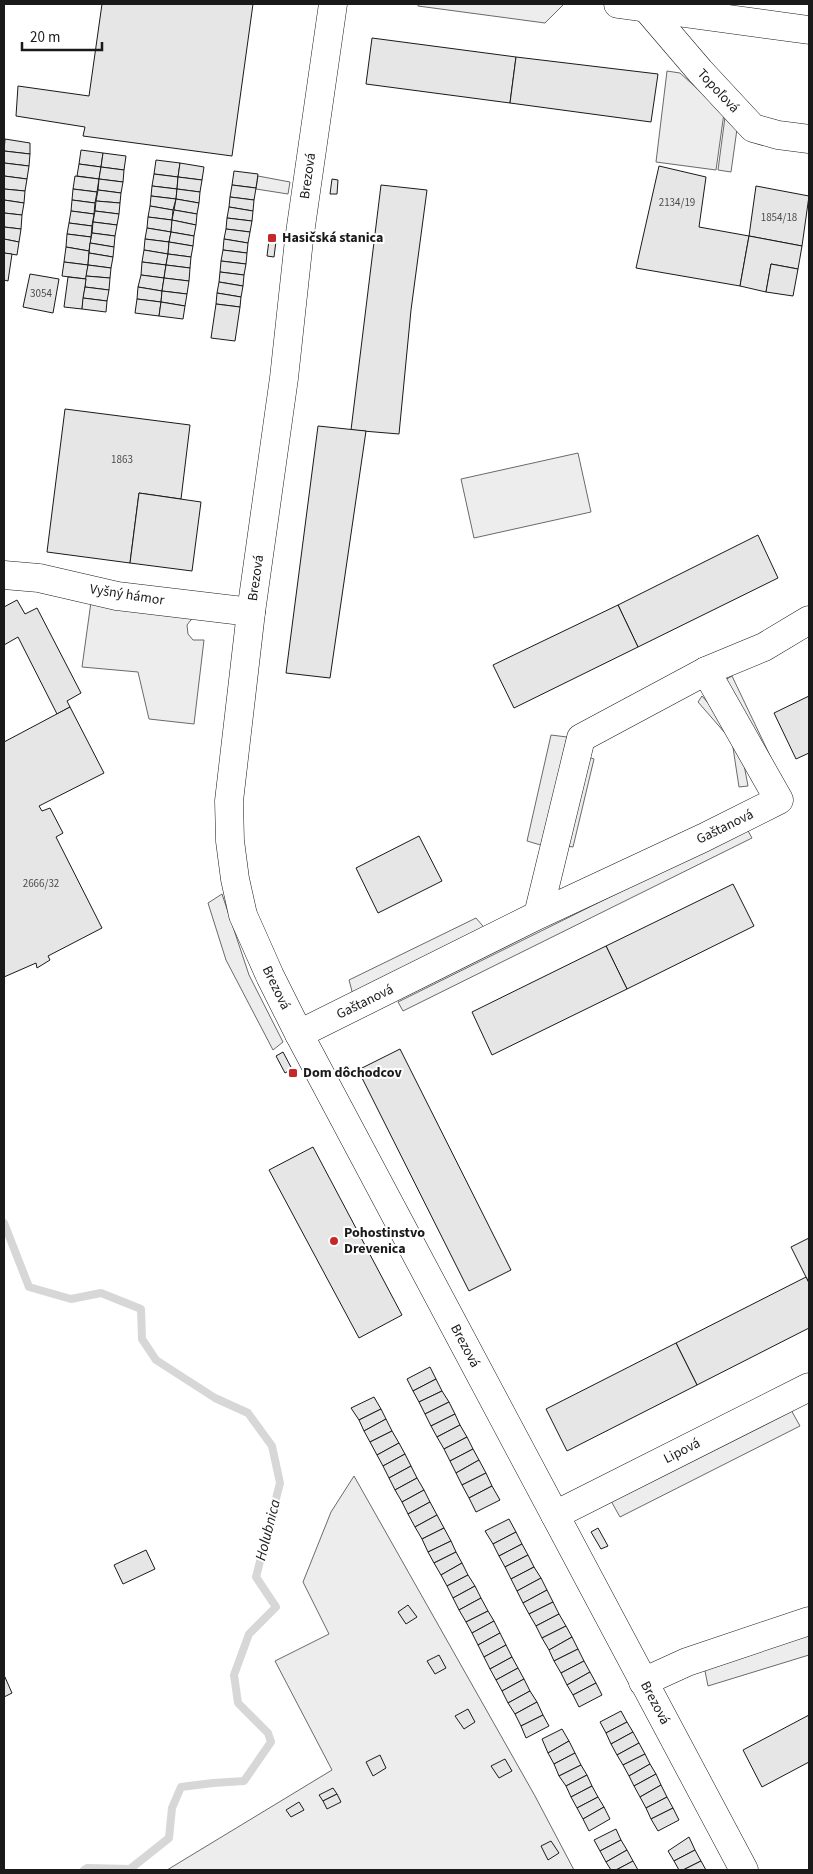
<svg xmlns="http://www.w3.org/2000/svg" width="813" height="1874" font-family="'Source Sans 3',sans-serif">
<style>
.built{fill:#ededed;stroke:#6a6a6a}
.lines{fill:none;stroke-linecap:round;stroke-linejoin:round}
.stream{stroke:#d7d7d7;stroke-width:8}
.building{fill:#e6e6e6;stroke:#1a1a1a}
.minor-casing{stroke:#1a1a1a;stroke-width:29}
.minor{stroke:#fff;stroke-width:28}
.poi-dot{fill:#c62828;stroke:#fff;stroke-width:2}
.labels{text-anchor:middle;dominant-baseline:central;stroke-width:4;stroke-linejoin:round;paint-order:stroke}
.number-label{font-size:11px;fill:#4d4d4d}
.street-label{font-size:14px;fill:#1a1a1a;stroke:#fff}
.poi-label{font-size:14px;font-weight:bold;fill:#1a1a1a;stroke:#fff;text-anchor:start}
.water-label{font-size:15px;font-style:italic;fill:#1a1a1a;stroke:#fff}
</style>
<rect width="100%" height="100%" fill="#fff"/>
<g class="built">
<path d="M418 4H564L545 23 418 6Z"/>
<path d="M667 71 680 73 724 113 716 170 656 162Z"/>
<path d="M725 117 737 129 731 172 718 170Z"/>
<path d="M258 176 290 182 288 194 256 189Z"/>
<path d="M578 453 591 512 474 538 461 479Z"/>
<path d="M91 602 194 616 187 625 188 634 193 640H204L194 724 149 719 138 672 82 667Z"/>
<path d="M732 676 784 785 725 680Z"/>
<path d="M702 696 739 738 748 786 739 787 732 741 698 702Z"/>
<path d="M551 735 567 737 544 846 527 841Z"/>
<path d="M582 755 594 759 573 847 561 845Z"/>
<path d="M747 829 752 838 403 1011 398 1002Z"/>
<path d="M222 894 249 975 283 1042 273 1050 226 960 208 903Z"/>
<path d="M476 918 488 932 353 995 349 980Z"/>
<path d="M790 1408 800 1426 620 1517 611 1501Z"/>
<path d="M354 1476 535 1796 574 1870H167L332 1770 275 1661 329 1634 303 1582 331 1512Z"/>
<path d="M809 1633V1655L708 1686 704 1666Z"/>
</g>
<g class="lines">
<path class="stream" d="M4 1223 29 1287 71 1299 101 1293 141 1309 142 1339 156 1360 215 1398 248 1413 272 1446 280 1483 256 1577 276 1607 249 1634 234 1675 238 1703 268 1733 271 1742 244 1781 213 1783 181 1787 172 1808 169 1838 130 1869 87 1868 84 1870"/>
</g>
<g class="building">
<path d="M102 4H253L232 156 83 136 85 127 16 116 18 86 89 96Z"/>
<path d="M372 38 516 57 510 103 366 84Z"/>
<path d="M516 57 658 74 651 122 510 103Z"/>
<path d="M5 139 30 143V154L4 151Z"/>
<path d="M81 150 103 153 101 167 79 164Z"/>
<path d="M4 151 30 154 29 166 4 163Z"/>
<path d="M103 153 126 156 124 170 101 167Z"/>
<path d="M156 160 180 163 178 177 154 174Z"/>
<path d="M4 163 29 166 27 179 4 176Z"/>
<path d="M180 163 204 167 202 180 178 177Z"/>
<path d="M79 164 101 167 99 179 77 176Z"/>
<path d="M659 166 706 177 699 227 749 236 740 286 636 268Z"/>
<path d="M101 167 124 170 123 182 99 179Z"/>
<path d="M234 171 258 174 256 188 232 185Z"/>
<path d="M154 174 178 177 177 189 152 186Z"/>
<path d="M4 176 27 179 25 191 4 189Z"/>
<path d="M75 176 99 179 97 192 73 189Z"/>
<path d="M178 177 202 180 200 192 177 189Z"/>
<path d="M99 179 123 182 121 193 98 190Z"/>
<path d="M332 179 338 180 337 194H330Z"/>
<path d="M232 185 256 188 254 200 230 197Z"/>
<path d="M381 185 427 190 411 310 399 434 351 430Z"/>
<path d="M152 186 177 189 176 199 151 196Z"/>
<path d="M756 186 809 196 802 246 749 236Z"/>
<path d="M4 189 25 191 24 203 4 200Z"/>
<path d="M73 189 97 192 95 203 72 200Z"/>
<path d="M177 189 200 192 199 203 176 199Z"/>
<path d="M98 190 121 193 120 203 96 201Z"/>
<path d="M151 196 176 199 173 210 150 206Z"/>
<path d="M230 197 254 200 253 211 229 207Z"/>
<path d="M176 199 199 203 197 214 174 210Z"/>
<path d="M4 200 24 203 22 215 4 213Z"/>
<path d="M72 200 95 203 94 214 71 211Z"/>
<path d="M96 201 120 203 119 214 95 211Z"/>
<path d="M150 206 173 210 172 220 148 217Z"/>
<path d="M229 207 253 211 252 221 227 218Z"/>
<path d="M174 210 197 214 196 225 172 220Z"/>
<path d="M71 211 94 214 92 226 69 223Z"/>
<path d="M95 211 119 214 117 225 93 222Z"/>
<path d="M4 213 22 215 21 229 4 227Z"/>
<path d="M148 217 172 220 171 232 147 228Z"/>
<path d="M227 218 252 221 250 232 226 229Z"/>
<path d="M172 220 196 225 194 236 171 232Z"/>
<path d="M93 222 117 225 115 236 92 233Z"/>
<path d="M69 223 92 226 91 237 67 234Z"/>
<path d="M4 227 21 229 19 242 4 239Z"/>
<path d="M147 228 171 232 169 242 145 239Z"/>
<path d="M226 229 250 232 248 243 224 239Z"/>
<path d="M171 232 194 236 193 246 169 242Z"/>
<path d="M92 233 115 236 114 247 90 243Z"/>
<path d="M67 234 91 237 89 251 66 247Z"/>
<path d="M749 236 802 246 798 269 771 264 766 292 740 286Z"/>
<path d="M4 239 19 242 17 255 4 253Z"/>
<path d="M145 239 169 242 168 254 144 250Z"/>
<path d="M224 239 248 243 247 253 223 250Z"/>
<path d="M269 240 276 241 274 257 267 256Z"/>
<path d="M169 242 193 246 191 257 168 254Z"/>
<path d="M90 243 114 247 113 257 89 253Z"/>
<path d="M66 247 89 251 88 265 64 262Z"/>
<path d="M144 250 168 254 166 265 142 262Z"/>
<path d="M223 250 247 253 246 264 221 261Z"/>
<path d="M4 253 12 254 8 281 4 280Z"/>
<path d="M89 253 113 257 111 268 88 265Z"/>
<path d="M168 254 191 257 190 268 166 265Z"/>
<path d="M221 261 246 264 244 275 220 272Z"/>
<path d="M64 262 88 265 86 279 62 276Z"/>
<path d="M142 262 166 265 164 278 141 275Z"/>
<path d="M771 264 798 269 793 296 766 292Z"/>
<path d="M88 265 111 268 110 278 86 276Z"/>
<path d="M166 265 190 268 189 281 164 278Z"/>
<path d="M220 272 244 275 243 286 219 282Z"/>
<path d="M30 274 59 279 53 313 23 307Z"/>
<path d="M141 275 164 278 162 291 138 287Z"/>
<path d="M86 276 110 278 109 290 85 287Z"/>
<path d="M68 277 86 279 82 309 64 307Z"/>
<path d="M164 278 189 281 187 294 162 291Z"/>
<path d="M219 282 243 286 241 297 217 293Z"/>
<path d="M85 287 109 290 107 301 83 298Z"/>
<path d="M138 287 162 291 161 302 137 299Z"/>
<path d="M162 291 187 294 185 306 161 302Z"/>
<path d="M217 293 241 297 240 307 216 304Z"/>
<path d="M83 298 107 301 106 312 82 309Z"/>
<path d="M137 299 161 302 159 316 135 313Z"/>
<path d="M161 302 185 306 183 319 159 316Z"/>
<path d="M216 304 240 307 235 341 211 338Z"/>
<path d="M65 409 190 425 181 499 139 493 130 563 47 552Z"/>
<path d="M318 426 366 431 330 678 286 673Z"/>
<path d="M139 493 201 502 192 571 130 563Z"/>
<path d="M758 535 778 578 638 647 618 605Z"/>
<path d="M17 600 25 614 37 608 81 693 67 701 70 707 57 714 18 637 4 645V607Z"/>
<path d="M618 605 638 647 514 708 493 665Z"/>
<path d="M809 696V753L796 759 774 713Z"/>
<path d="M70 707 104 773 39 806 42 811 50 808 63 833 56 837 102 928 48 956 50 960 37 968 36 963 4 977V742Z"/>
<path d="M419 836 442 881 378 913 356 868Z"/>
<path d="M733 884 754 926 627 989 606 946Z"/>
<path d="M606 946 627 989 492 1055 472 1012Z"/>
<path d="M400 1049 511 1270 469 1291 358 1070Z"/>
<path d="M283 1052 292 1069 285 1073 276 1056Z"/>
<path d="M313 1147 402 1315 359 1338 269 1170Z"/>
<path d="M809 1238V1283L791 1247Z"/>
<path d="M806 1277 809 1283V1328L697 1385 676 1343Z"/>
<path d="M676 1343 697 1385 567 1451 546 1409Z"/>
<path d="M430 1367 436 1379 413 1391 407 1379Z"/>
<path d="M436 1379 442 1391 419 1402 413 1391Z"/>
<path d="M442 1391 449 1402 425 1414 419 1402Z"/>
<path d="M374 1397 381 1409 359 1420 351 1408Z"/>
<path d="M449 1402 455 1414 431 1426 425 1414Z"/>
<path d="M381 1409 386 1419 364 1431 359 1420Z"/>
<path d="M455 1414 460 1425 437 1437 431 1426Z"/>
<path d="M386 1419 392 1431 370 1442 364 1431Z"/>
<path d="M460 1425 467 1437 444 1449 437 1437Z"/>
<path d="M392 1431 399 1443 377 1455 370 1442Z"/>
<path d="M467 1437 473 1449 450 1461 444 1449Z"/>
<path d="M399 1443 405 1454 383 1466 377 1455Z"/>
<path d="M473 1449 479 1460 456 1473 450 1461Z"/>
<path d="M405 1454 411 1466 389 1478 383 1466Z"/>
<path d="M479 1460 486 1473 462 1485 456 1473Z"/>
<path d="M411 1466 417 1478 395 1490 389 1478Z"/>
<path d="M486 1473 492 1486 469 1498 462 1485Z"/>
<path d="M417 1478 424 1490 402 1502 395 1490Z"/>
<path d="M492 1486 500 1500 476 1512 469 1498Z"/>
<path d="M424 1490 430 1502 408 1514 402 1502Z"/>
<path d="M430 1502 437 1515 415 1527 408 1514Z"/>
<path d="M437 1515 444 1528 422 1539 415 1527Z"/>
<path d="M509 1519 516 1532 493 1544 485 1531Z"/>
<path d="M444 1528 451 1541 428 1552 422 1539Z"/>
<path d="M598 1528 608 1546 601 1549 591 1532Z"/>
<path d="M516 1532 522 1544 499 1556 493 1544Z"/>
<path d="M451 1541 456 1552 434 1563 428 1552Z"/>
<path d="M522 1544 528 1555 505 1567 499 1556Z"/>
<path d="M146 1550 155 1569 123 1584 114 1565Z"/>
<path d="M456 1552 462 1563 441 1575 434 1563Z"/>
<path d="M528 1555 534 1567 511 1579 505 1567Z"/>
<path d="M462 1563 468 1575 447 1586 441 1575Z"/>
<path d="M534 1567 541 1578 517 1591 511 1579Z"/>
<path d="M468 1575 475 1586 453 1598 447 1586Z"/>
<path d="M541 1578 547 1590 523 1603 517 1591Z"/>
<path d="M475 1586 481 1598 459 1610 453 1598Z"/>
<path d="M547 1590 553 1602 529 1614 523 1603Z"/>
<path d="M481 1598 488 1611 466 1622 459 1610Z"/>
<path d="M553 1602 559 1614 536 1626 529 1614Z"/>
<path d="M408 1605 417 1617 406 1624 398 1612Z"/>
<path d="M488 1611 494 1621 472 1633 466 1622Z"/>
<path d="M559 1614 566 1626 542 1638 536 1626Z"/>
<path d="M494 1621 500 1633 478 1645 472 1633Z"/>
<path d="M566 1626 572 1637 549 1650 542 1638Z"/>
<path d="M500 1633 506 1645 484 1657 478 1645Z"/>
<path d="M572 1637 578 1649 554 1661 549 1650Z"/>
<path d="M506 1645 512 1657 490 1669 484 1657Z"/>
<path d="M578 1649 584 1661 561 1673 554 1661Z"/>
<path d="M439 1655 446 1668 435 1674 427 1661Z"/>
<path d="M512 1657 518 1668 496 1680 490 1669Z"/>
<path d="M584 1661 590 1672 567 1685 561 1673Z"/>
<path d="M518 1668 524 1679 502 1691 496 1680Z"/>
<path d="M590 1672 596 1683 573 1695 567 1685Z"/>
<path d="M4 1675 12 1693 4 1697Z"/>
<path d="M524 1679 530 1691 508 1703 502 1691Z"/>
<path d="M596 1683 602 1695 579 1707 573 1695Z"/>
<path d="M530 1691 537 1702 515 1714 508 1703Z"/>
<path d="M537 1702 543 1715 521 1726 515 1714Z"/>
<path d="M468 1709 475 1722 464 1729 455 1716Z"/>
<path d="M621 1711 627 1722 606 1733 600 1722Z"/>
<path d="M543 1715 549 1726 526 1738 521 1726Z"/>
<path d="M809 1715V1762L762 1787 743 1750Z"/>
<path d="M627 1722 633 1732 611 1744 606 1733Z"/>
<path d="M562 1729 569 1741 548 1753 542 1739Z"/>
<path d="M633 1732 639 1743 617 1755 611 1744Z"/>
<path d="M569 1741 575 1753 554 1764 548 1753Z"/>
<path d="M639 1743 645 1754 623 1765 617 1755Z"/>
<path d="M575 1753 581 1765 559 1776 554 1764Z"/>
<path d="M645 1754 650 1764 629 1776 623 1765Z"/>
<path d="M380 1755 386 1768 373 1776 366 1762Z"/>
<path d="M505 1759 512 1771 499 1778 491 1766Z"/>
<path d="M650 1764 656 1774 634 1786 629 1776Z"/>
<path d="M581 1765 587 1775 566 1786 559 1776Z"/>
<path d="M656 1774 661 1785 640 1797 634 1786Z"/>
<path d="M587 1775 592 1786 571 1797 566 1786Z"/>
<path d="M661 1785 667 1797 646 1808 640 1797Z"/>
<path d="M592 1786 598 1797 577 1808 571 1797Z"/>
<path d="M333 1788 337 1794 323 1801 319 1795Z"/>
<path d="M337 1794 341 1802 327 1809 323 1801Z"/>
<path d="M598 1797 604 1807 583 1819 577 1808Z"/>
<path d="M667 1797 673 1808 651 1819 646 1808Z"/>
<path d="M299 1802 304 1810 291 1817 286 1810Z"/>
<path d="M604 1807 610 1819 589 1831 583 1819Z"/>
<path d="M673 1808 679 1820 658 1831 651 1819Z"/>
<path d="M616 1829 621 1840 600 1851 594 1840Z"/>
<path d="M689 1837 695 1850 674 1861 668 1851Z"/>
<path d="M621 1840 627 1850 606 1862 600 1851Z"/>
<path d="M551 1841 559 1853 548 1860 541 1846Z"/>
<path d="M627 1850 633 1861 616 1870H611L606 1862Z"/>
<path d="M695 1850 701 1861 683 1870H679L674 1861Z"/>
<path d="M633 1861 638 1870H616Z"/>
<path d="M701 1861 706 1870H683Z"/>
</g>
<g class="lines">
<g class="minor-casing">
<g id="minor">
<path d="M333 4 299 240 284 378 251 612 229 801 230 841 235 879 243 915 270 976 299 1034 744 1870"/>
<path d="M618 4 809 30"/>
<path d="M647 9 700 71 753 128 778 135 809 139"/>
<path d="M4 575 39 578 117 596 251 612"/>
<path d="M706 671 764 647 809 620"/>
<path d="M299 1034 538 915 703 838 779 800 706 671 581 738 538 915"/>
<path d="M555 1515 809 1387"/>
<path d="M643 1682 687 1662 809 1621"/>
</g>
</g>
<use href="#minor" class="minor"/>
</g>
<g class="poi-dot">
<rect x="267" y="233" width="10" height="10" rx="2.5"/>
<rect x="288" y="1068" width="10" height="10" rx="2.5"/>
<circle cx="334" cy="1241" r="5"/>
</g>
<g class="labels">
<g class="number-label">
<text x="677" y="202">2134/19</text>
<text x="779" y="217">1854/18</text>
<text x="41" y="293">3054</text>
<text x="122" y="459">1863</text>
<text x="41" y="883">2666/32</text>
</g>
<g class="street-label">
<text transform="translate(718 91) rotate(47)">Topoľová</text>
<text transform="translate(308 176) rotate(-82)">Brezová</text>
<text transform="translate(256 578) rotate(-82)">Brezová</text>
<text transform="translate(127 595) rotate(9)">Vyšný hámor</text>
<text transform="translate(725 827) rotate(-26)">Gaštanová</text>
<text transform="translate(276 988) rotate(64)">Brezová</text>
<text transform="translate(365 1002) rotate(-26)">Gaštanová</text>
<text transform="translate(465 1346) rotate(62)">Brezová</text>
<text transform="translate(682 1451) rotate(-27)">Lipová</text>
<text transform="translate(655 1703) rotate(62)">Brezová</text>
</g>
<g class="poi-label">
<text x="282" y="238">Hasičská stanica</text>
<text x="303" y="1073">Dom dôchodcov</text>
<text x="344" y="1233">Pohostinstvo<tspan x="344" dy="16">Drevenica</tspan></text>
</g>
<g class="water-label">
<text transform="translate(268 1530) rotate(-76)">Holubnica</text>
</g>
</g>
<rect width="813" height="1874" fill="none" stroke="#1a1a1a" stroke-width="10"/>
<path d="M22 42v8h80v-8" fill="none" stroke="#1a1a1a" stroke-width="2.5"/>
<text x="30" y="42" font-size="15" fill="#1a1a1a" stroke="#ffffff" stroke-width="4" paint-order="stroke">20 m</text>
</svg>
